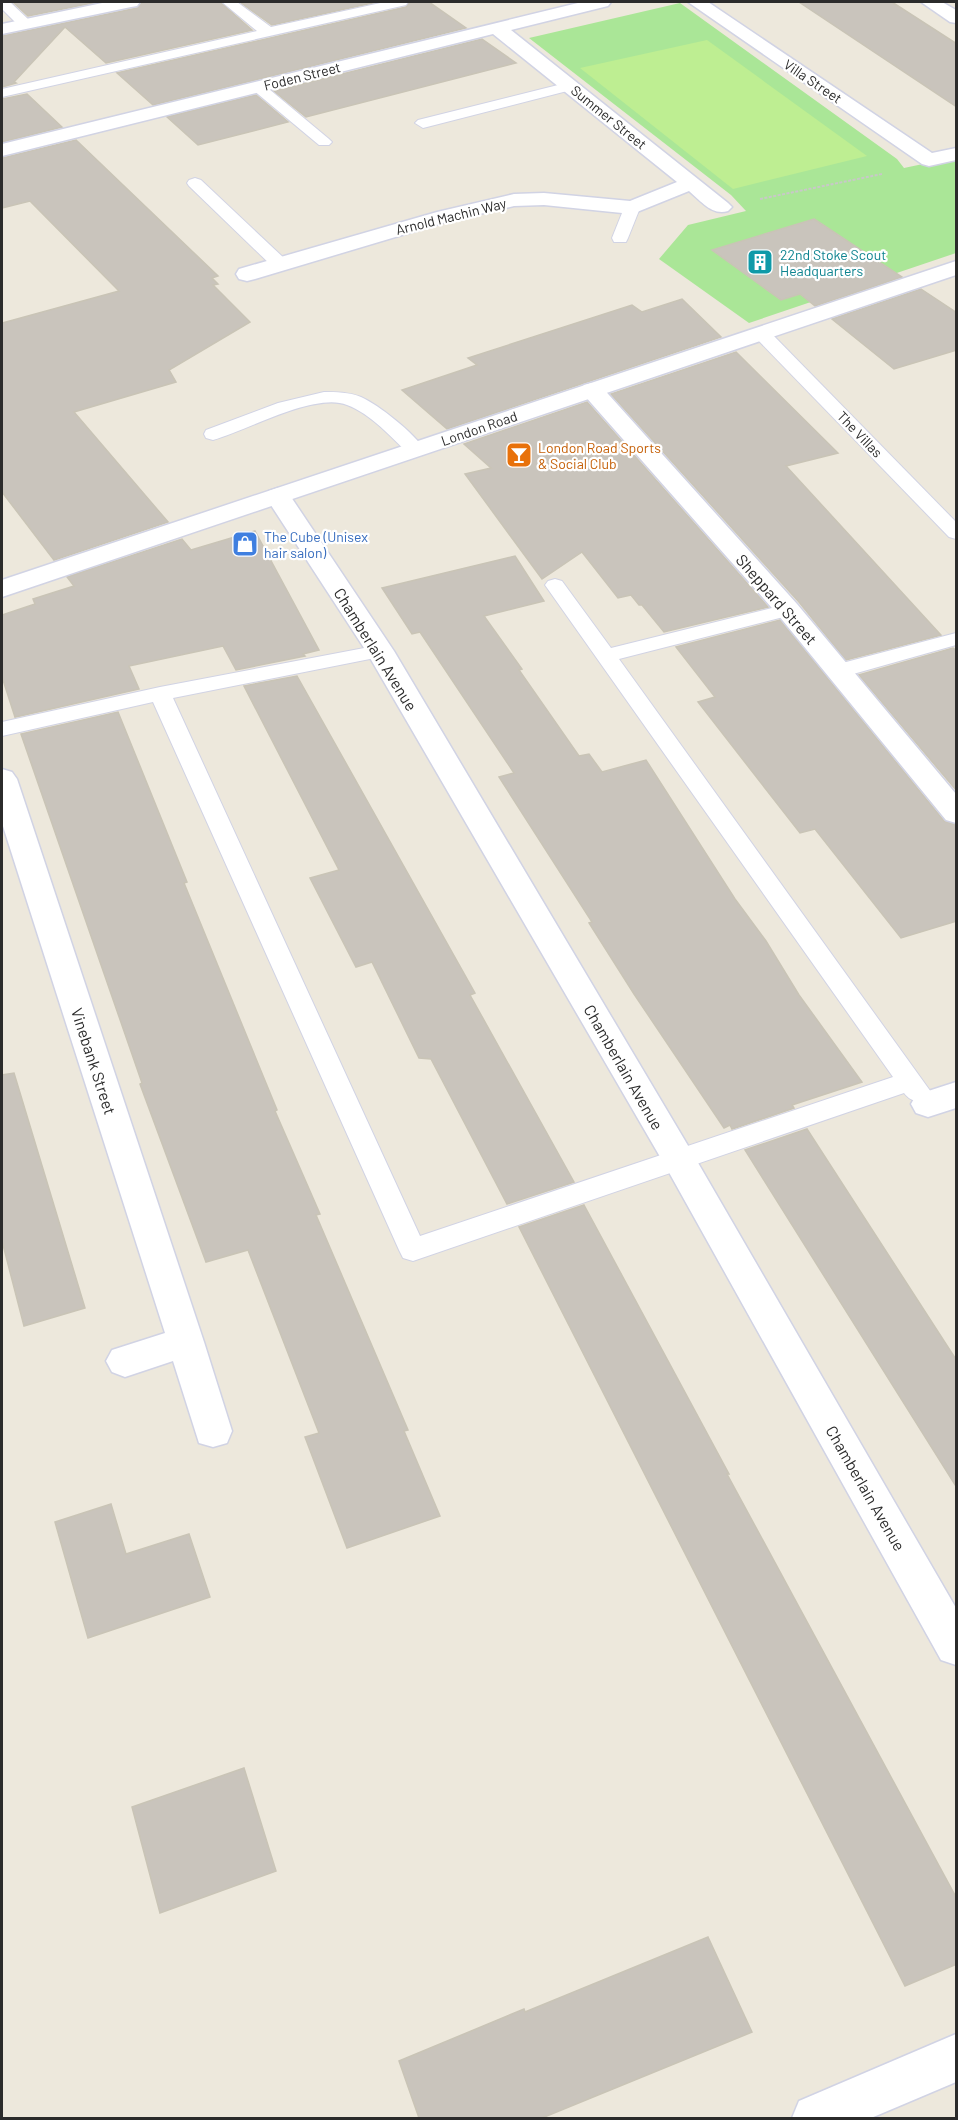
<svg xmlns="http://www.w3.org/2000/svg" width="958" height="2120" font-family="Barlow,sans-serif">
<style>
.green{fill:#aae697}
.pitch{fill:#beee92}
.building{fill:#c9c4bc;stroke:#c9c4b6;stroke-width:1.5}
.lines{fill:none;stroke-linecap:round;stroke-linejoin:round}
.lane-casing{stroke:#d1d3e4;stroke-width:2}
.street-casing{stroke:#d1d3e4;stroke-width:3}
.secondary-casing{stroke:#d1d3e4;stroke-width:3}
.path{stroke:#c8c8c8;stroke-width:2;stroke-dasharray:3 1.5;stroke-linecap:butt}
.lane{fill:#fff;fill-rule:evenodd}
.street{fill:#fff;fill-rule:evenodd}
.secondary{fill:#fff;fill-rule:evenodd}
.labels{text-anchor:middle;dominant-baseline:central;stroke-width:4.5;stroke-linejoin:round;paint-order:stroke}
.far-street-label{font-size:14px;fill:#2b2b2b;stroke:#fff}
.far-culture-label{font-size:14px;fill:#0d838f;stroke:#fff;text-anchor:start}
.far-food-label{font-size:14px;fill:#c56008;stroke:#fff;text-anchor:start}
.far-shop-label{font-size:14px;fill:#366cbe;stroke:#fff;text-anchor:start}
.street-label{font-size:16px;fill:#2b2b2b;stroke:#fff}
</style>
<rect width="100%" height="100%" fill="#ede8dc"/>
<path class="green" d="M680 3 897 159 904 168 956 157V253L749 323 659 259 688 225 746 211 731 195 529 38Z"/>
<path class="pitch" d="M707 40 867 156 733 189 580 68Z"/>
<g class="building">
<path d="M13 2H98L28 16Z"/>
<path d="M142 2H220L252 30 106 63 65 27 14 82 16 83 2 87V36L137 8Z"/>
<path d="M240 2H377L272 25Z"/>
<path d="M410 2H429L466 28 153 105 117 73 406 7Z"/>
<path d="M799 2H892L957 44V107Z"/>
<path d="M482 39 516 63 306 117 274 91Z"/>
<path d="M27 94 62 127 2 142V99Z"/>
<path d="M256 95 288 122 198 145 167 117Z"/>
<path d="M76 140 218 276 212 278 218 284 213 285 250 322 169 370 176 382 74 412 168 522 54 560 2 492V323L119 291 30 201 2 208V158Z"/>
<path d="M814 219 902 277 815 306 800 294 781 300 712 250Z"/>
<path d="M921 289 957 313V350L894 369 832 319Z"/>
<path d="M682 299 721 337 447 429 402 390 477 365 468 358 632 305 642 312Z"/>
<path d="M736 352 838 453 786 466 941 635 846 660 799 602 611 394Z"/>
<path d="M587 402 768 607 664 632 642 605H639L631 595 618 598 582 552 542 579 465 474 491 468 464 444Z"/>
<path d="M255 531 319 650 303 654 305 656 236 670 223 646 129 666 139 689 15 717 2 677V615L35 604 33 599 74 586 67 577 182 539 191 550Z"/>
<path d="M515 556 544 601 484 616 522 669 519 670 579 756 589 754 602 772 646 760 735 899 766 941 799 995 862 1082 792 1105 794 1108 732 1129 730 1125 724 1128 634 994 589 923 592 922 499 777 514 773 420 632 412 634 382 588Z"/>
<path d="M780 620 944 821 957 825V921L901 938 815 829 800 833 698 702 715 697 676 647Z"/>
<path d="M953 648 957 651V791L859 675Z"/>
<path d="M297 676 475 993 470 995 574 1182 507 1204 431 1059 419 1058 372 962 356 967 310 878 339 870 244 686Z"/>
<path d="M118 712 187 882 184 883 277 1110 275 1111 320 1214 316 1215 408 1430 404 1431 440 1516 347 1548 305 1437 319 1433 248 1250 206 1262 140 1084 142 1083 21 734Z"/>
<path d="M14 1073 85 1308 24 1326 2 1241V1075Z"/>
<path d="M807 1129 957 1361V1488L745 1150Z"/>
<path d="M584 1205 729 1474H727L957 1899V1964L905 1986 519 1227Z"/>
<path d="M111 1504 126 1554 189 1534 210 1597 88 1638 55 1522Z"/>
<path d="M244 1768 276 1871 160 1913 132 1807Z"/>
<path d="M708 1937 752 2032 542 2118H419L399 2061 524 2009 525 2012Z"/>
</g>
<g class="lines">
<g class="lane-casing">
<g id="lane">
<path d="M2 2H10L30 21 32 24 30 27H20L2 9Z"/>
<path d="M222 2H237L271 27 385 2H408L406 5 2 97V89L257 31Z"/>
<path d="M570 82 575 83 577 86 575 89 423 128 415 123 418 120Z"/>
<path d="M258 83 263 84 329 139 332 142 329 145H319L253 90 251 87 253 84Z"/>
<path d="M195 178 201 180 286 260 288 264 286 268H274L189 186 187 183 189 180Z"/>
<path d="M632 203 640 208 628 238 626 242H614L612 238 624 208Z"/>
<path d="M763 330 769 331 956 522V539L949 537 757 339 754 335 757 331Z"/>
<path d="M324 392C336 392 349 392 361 397 379 405 414 433 425 450L423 454H409C391 437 371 414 347 405 315 392 246 431 213 440L206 438 204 434 206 430 278 403Z"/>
<path d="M555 579 562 581 611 648 788 604 795 606 798 610 795 614 619 659 931 1092 927 1099C917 1102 911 1102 904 1093L413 1261 403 1258 399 1250 153 702 2 736V722L160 687 380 645 387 646 391 651 387 656 380 657 173 698 420 1236 893 1077 545 585 548 581Z"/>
<path d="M956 633V645L839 678 831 676 828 671 831 666Z"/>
</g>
</g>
<g class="street-casing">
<g id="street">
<path d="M107 2H140L137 6 131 7 2 34V24Z"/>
<path d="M582 2H611L608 6 511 30 728 203 732 207 728 211C712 216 701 201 689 191L632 214 544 205 514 206 449 221 255 279 247 281 239 279 236 274 239 269 437 212 514 194 544 193 630 201 677 182 493 34 2 156V144Z"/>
<path d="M688 2H708L932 153 956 148V160L929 166 922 164Z"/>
<path d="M921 2H942L956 10V23L950 22Z"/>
<path d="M592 383 600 385 797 604 956 794V823L946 820 779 616 584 395 580 390 584 385Z"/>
<path d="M278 488 287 491 394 651 690 1149 956 1608V1665L941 1660 666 1167 366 651 265 496 269 491Z"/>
<path d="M2 769 12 772 17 779 204 1342 232 1431 227 1443 213 1447 199 1443 173 1361 125 1377 112 1372 106 1361 112 1350 165 1333 2 823Z"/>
<path d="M956 1082V1108L928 1117 916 1113 911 1104 916 1095Z"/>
<path d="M956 2034V2082L871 2118H792L799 2101Z"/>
</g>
</g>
<g class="secondary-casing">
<path id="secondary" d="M956 261V275L2 597V580Z"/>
</g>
<path class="path" d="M760 199 882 174"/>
<use href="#lane" class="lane"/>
<use href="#street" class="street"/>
<use href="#secondary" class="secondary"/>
</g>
<defs>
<g id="building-square" transform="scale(1.35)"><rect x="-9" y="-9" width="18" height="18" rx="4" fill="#0f9aa8" stroke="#fff"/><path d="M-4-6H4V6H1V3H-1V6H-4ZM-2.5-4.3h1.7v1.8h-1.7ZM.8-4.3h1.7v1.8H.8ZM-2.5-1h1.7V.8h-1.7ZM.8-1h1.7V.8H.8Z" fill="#fff"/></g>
<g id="bar-square" transform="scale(1.35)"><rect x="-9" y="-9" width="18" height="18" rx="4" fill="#e8710a" stroke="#fff"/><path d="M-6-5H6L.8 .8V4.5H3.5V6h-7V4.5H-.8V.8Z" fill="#fff"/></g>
<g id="shop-square" transform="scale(1.35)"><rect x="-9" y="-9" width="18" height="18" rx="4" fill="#3f7fe0" stroke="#fff"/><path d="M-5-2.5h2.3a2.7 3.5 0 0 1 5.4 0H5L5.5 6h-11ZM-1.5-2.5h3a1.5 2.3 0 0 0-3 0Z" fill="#fff"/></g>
</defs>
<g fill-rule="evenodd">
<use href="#building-square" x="760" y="262"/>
<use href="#bar-square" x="519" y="455"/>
<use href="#shop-square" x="245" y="544"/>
</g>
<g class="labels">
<g class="far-street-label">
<text transform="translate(302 76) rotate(-14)">Foden Street</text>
<text transform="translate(813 81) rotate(34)">Villa Street</text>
<text transform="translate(609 117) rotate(39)">Summer Street</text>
<text transform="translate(451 216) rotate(-14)">Arnold Machin Way</text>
<text transform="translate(479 428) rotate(-19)">London Road</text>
<text transform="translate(860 434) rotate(46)">The Villas</text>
</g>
<g class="far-culture-label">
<text x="780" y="254">22nd Stoke Scout<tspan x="780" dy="16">Headquarters</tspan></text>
</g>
<g class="far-food-label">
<text x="538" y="447">London Road Sports<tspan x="538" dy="16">&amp; Social Club</tspan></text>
</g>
<g class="far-shop-label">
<text x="264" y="536">The Cube (Unisex<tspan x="264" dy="16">hair salon)</tspan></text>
</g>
<g class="street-label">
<text transform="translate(777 599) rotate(49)">Sheppard Street</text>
<text transform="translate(376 649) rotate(58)">Chamberlain Avenue</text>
<text transform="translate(94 1061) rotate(72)">Vinebank Street</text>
<text transform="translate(624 1067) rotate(60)">Chamberlain Avenue</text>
<text transform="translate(866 1488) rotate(60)">Chamberlain Avenue</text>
</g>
</g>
<rect width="958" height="2120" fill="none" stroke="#2b2b2b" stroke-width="6"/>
</svg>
